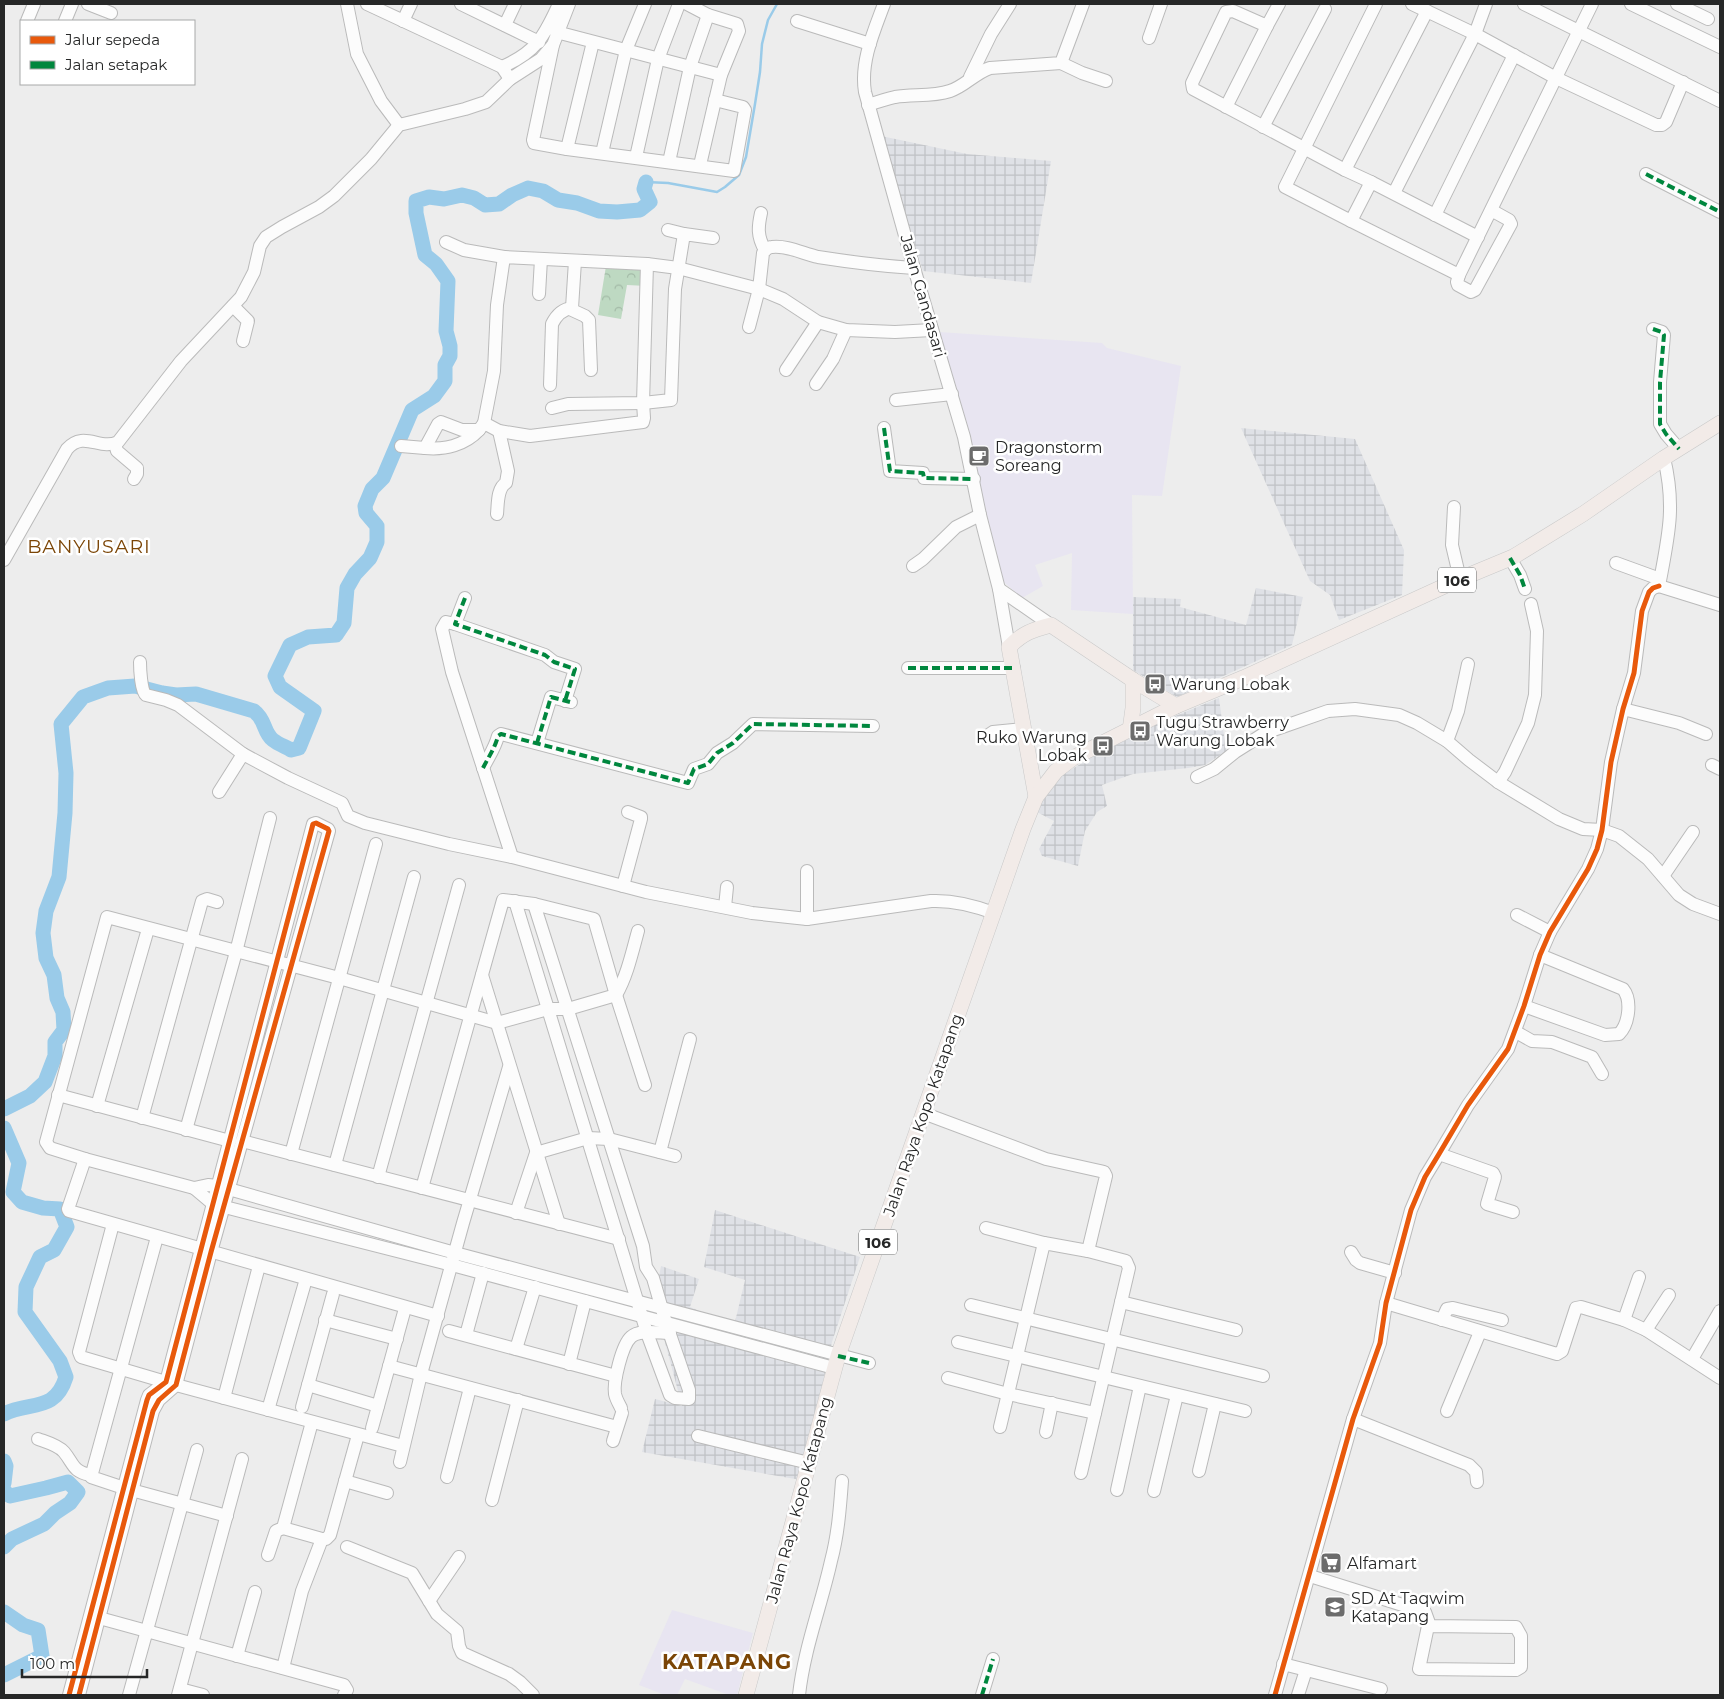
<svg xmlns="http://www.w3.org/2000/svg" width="1724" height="1699" font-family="Montserrat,sans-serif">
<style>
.commercial{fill:#e8e5f1}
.industrial{fill:url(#industrial-grid)}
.park{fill:url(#park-crowns)}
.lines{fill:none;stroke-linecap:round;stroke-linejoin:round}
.stream{stroke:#9acbe9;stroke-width:2.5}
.river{stroke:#9acbe9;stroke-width:15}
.minor-casing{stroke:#bababa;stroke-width:14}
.major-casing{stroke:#c9c9c9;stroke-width:16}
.minor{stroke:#fcfcfc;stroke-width:12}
.major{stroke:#f2ebe8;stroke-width:15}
.quiet{stroke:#00873e;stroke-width:4;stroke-dasharray:8 4;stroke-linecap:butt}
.cycleway-casing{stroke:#fff;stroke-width:8}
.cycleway{stroke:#e8590c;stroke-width:5}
.labels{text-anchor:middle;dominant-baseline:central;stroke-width:5;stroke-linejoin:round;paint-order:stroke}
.shield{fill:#fff;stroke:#676868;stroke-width:1}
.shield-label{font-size:15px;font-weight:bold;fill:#262727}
.street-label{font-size:16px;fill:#262727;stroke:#fff}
.poi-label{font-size:16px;fill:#262727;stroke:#fff;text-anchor:start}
.quarter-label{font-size:19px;letter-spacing:1px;fill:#7b4506;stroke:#fff}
.district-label{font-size:21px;font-weight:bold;letter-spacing:1px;fill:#7b4506;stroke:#fff}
</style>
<defs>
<pattern id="industrial-grid" width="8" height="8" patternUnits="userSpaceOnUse" patternTransform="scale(1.25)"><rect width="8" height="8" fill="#dfe1e6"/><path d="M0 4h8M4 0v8" fill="none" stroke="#bfc1c5"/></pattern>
<pattern id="park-crowns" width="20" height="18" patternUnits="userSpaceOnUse" patternTransform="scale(1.25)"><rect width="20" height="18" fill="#bed9c2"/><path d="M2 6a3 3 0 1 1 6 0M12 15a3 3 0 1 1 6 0" fill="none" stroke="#a3baa7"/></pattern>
</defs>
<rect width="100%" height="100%" fill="#ededed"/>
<g class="commercial">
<path d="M939 332 1102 343 1107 348 1181 366 1162 496 1132 495 1133 614 1071 610 1072 553 1035 565 1043 586 1022 598 998 577Z"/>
<path d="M672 1610 753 1633 737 1695H729L685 1679 677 1695H665L639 1685Z"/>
</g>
<g class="industrial">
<path d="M881 136 967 154 1051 161 1031 283 923 271Z"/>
<path d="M1241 428 1355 439 1404 550 1402 595 1339 620 1330 595 1310 581Z"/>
<path d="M1256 588 1303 597 1292 645 1177 697 1133 670V597L1181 599 1180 607 1246 625Z"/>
<path d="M1219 698 1226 751 1205 765 1188 768 1133 774 1102 785 1107 806 1097 812 1085 831 1078 866 1042 856 1039 849 1054 821 1035 811 1062 775 1129 735Z"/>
<path d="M715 1210 860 1257 832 1342 801 1480 642 1452 655 1399 682 1406 654 1301 661 1266 699 1279 690 1307 734 1326 745 1280 704 1267Z"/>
</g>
<path class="park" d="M606 266 645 270 647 286 627 285 621 319 598 315Z"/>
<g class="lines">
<path class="stream" d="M646 182 668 183 717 192 725 187 739 175 746 157 755 104 760 72 762 44 768 20 777 4"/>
<g class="river">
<path d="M4 1109 30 1096 45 1082 55 1056V1042L64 1030 63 1012 57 998 54 975 46 958 43 933 46 911 59 877 65 813 66 773 61 724 83 697 108 688 135 686 162 693 176 695 196 694 254 711C266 720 263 732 273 740 278 744 286 747 291 750L299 748 314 711 280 687 275 676 290 645 308 637 336 635 344 623 347 588 355 574 370 558 377 542V526L366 513 365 506 372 489 383 478 412 410 434 396 445 381V365L450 356V346L446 331 448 281 436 264 425 255 416 213V201L429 197 444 199 462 195 474 198 485 205 499 204 512 195 528 188 543 191 558 200 577 203 599 211 617 212 640 210 650 202 644 189 646 182"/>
<path d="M4 1128 19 1163 13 1192 22 1202 43 1208 60 1209 67 1227 54 1250 40 1257 26 1287 25 1312 60 1361 66 1377C55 1413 30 1401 4 1414"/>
<path d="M4 1461 6 1466 4 1483"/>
<path d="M4 1491 10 1496 46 1488 68 1482 78 1492 70 1503 55 1513 44 1524 12 1539 4 1547"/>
<path d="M4 1612 23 1625 38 1630 42 1656 4 1675"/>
</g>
<g class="minor-casing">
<g id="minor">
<path d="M88 4 111 13"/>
<path d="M347 4 357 54 381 101 399 125"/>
<path d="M367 4 502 67 510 79"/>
<path d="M461 4 539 42"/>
<path d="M569 4 553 45 533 140 534 143 567 149 734 171 745 110 743 107 715 100"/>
<path d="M687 4 708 15 737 24 739 31 721 75 700 165"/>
<path d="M884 4C874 31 860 62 865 92L914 268 964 437 980 515 999 589 1009 647"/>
<path d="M1279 4 1267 26 1233 11 1226 12 1192 83 1193 89 1345 170 1371 182"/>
<path d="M1412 4 1475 34 1556 78 1656 125H1662L1666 122 1683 82"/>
<path d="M1524 4 1720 101"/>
<path d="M1631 4 1720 47"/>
<path d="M1677 4 1708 19"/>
<path d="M27 21 34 4"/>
<path d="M65 21 72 4"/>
<path d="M403 21 411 4"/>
<path d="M797 21 870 44"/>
<path d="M505 25 515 4"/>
<path d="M548 27 564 34 721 75"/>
<path d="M1149 38 1161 4"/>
<path d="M1061 63 1082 73 1106 81"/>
<path d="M502 67C536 52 544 37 559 4"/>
<path d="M970 77 991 34 1010 4"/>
<path d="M868 105C877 102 886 99 895 97 913 94 932 97 950 91 965 86 975 73 990 68L1061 63 1083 4"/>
<path d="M1226 107 1267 26"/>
<path d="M1263 127 1325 9"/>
<path d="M567 149 593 42"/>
<path d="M602 153 626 50 645 4"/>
<path d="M636 157 658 59 679 4"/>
<path d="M669 162 690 67 708 15"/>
<path d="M1345 170 1427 11"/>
<path d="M1646 174 1720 212"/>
<path d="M1394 193 1475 34 1486 4"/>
<path d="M1491 210 1509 220 1511 224 1475 290 1471 292 1458 285 1457 282 1459 275 1592 4"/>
<path d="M761 213C758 227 757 236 765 250"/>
<path d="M1435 215 1514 55"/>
<path d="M1351 221 1285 187 1376 4"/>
<path d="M668 230 684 234"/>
<path d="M446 242 464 250 504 257"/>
<path d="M575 261 572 308V310L585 316 589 320 591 370"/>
<path d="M1459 275 1351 221 1371 182 1478 237"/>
<path d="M539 294 541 259"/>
<path d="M233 306 248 321 243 341"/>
<path d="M749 327 759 289 783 299 818 322 846 330 895 332 932 330"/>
<path d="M1653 329 1662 332 1664 335 1660 382V424L1666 434 1679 449"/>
<path d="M786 370 818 322"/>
<path d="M816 384 833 359 846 330"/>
<path d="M550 385 552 324C556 316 563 309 572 308"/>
<path d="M896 400 952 394"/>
<path d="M552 408 568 404 643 403 671 400 675 289 684 234 713 238"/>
<path d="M484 423 499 431 530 436 643 422 644 418 643 403 647 264"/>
<path d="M884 428 890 471 923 473 924 478 974 479"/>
<path d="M115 444 117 451 137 468V474L134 479"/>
<path d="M401 446 425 448 438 424 441 422 462 430H479L484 423 494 371 497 305 504 257 647 264 678 268 759 289 763 253C766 249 768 247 772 247 787 245 804 254 818 257 850 262 882 266 914 268"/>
<path d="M425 448C445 450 465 445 479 430"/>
<path d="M1664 458C1676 508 1668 537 1659 586L1720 605"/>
<path d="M1454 507 1452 545 1460 579"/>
<path d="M497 514C498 504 497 488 506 483L508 471 499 431"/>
<path d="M1510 558 1520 575 1525 589"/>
<path d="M4 560 67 449C84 430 100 451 118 442L181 361 241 297 254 272 260 246 266 237 282 227 319 207 334 196 371 159 399 125 465 109 486 102 510 79 541 59 553 45"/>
<path d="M1616 563 1660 579"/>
<path d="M913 566 923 559 956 527 980 515"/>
<path d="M999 589 1051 625"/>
<path d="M465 598 455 624 545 655 554 662 575 669 565 701"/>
<path d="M455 624 446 622 442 629 452 672 512 857"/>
<path d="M140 662C140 669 141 691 146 695L166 700 178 705 243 754 288 778 342 803 348 816 365 823 449 844 512 857 646 892 752 913 807 919 931 901C954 900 973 905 994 913"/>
<path d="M908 668H1014"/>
<path d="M1623 709 1679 723 1706 734"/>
<path d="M987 736 993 732 1024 729"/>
<path d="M1447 741 1458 711 1468 664"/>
<path d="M537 743 551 697 571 702"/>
<path d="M1712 765 1720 769"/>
<path d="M483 768C489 756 495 748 498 736L501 734 688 783 694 769 708 764 717 753 733 743 753 724 873 726"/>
<path d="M1197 777 1214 769 1235 752 1265 733 1328 711 1355 709 1399 715 1417 723 1447 741 1469 760 1498 782 1559 819 1583 829 1602 830 1619 836 1648 859 1679 895 1693 904 1720 914"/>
<path d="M1498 782 1505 772 1528 723 1535 695 1537 631 1531 604"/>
<path d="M219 792 243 754"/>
<path d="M807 871V919"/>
<path d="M1663 876 1693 832"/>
<path d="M623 886 641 819V817L628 812"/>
<path d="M515 901 647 1333 670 1395 675 1398 689 1399V1390L666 1323 653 1278 646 1267 643 1246 534 904"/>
<path d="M725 907 727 887"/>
<path d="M1517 915 1550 932"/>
<path d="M638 931C632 953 627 976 616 995L568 1009H548L497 1023 339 978 107 917 46 1142 50 1148 85 1159 194 1188 208 1185 218 1186 455 1253 869 1363"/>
<path d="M482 975 559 1224"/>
<path d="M1524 1006 1605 1035 1619 1034C1629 1024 1632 1000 1623 989L1540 955"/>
<path d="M1516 1032 1532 1041 1552 1042 1592 1057 1602 1074"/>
<path d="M58 1095 230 1141"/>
<path d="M97 1106 148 929"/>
<path d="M923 1113 1046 1159 1100 1171 1104 1172 1106 1176 1088 1251 1044 1243 1000 1427"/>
<path d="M142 1118 202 901 207 899 217 902"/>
<path d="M186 1130 236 952 270 818"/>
<path d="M242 1141 619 1239"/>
<path d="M660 1152 690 1039"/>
<path d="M291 1154 376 844"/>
<path d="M1439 1154 1493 1173 1495 1177 1487 1204 1513 1212"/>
<path d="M85 1159 68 1209 69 1211 438 1316"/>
<path d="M335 1165 414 877"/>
<path d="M378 1177 459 885"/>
<path d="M194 1188 213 1204 452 1265 834 1368"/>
<path d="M422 1188 503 900 534 904 594 919 616 995 645 1085"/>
<path d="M516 1213 536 1153 588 1138 609 1139 675 1156"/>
<path d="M113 1224 79 1352 81 1357 176 1385 403 1446"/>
<path d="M986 1228 1044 1243"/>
<path d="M157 1237 91 1477 124 1488 227 1516"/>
<path d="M1351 1252 1356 1260 1360 1263 1395 1273"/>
<path d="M1121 1302 1236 1330"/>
<path d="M1386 1303 1557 1354 1562 1351 1576 1308 1581 1307 1624 1320 1646 1330 1720 1378"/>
<path d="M971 1305 1263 1376"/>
<path d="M325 1320 397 1339"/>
<path d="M1442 1320 1447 1309 1453 1308 1502 1320"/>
<path d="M1624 1320 1639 1277"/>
<path d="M1646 1330 1669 1295"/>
<path d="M449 1331 616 1376"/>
<path d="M466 1335 483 1273"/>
<path d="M958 1342 1245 1411"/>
<path d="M516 1349 535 1287"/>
<path d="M1692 1359 1720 1311"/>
<path d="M569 1364 585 1301"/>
<path d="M389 1366 617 1427"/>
<path d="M948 1378 1008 1394 1095 1413"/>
<path d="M308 1385 378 1406"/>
<path d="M224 1398 259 1266"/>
<path d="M302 1407 333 1294"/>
<path d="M621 1408C619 1404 616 1399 615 1394 613 1382 622 1345 631 1337 639 1329 659 1333 670 1333"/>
<path d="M268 1410 306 1279"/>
<path d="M1447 1411 1480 1332"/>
<path d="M1353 1419 1469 1465 1476 1472 1477 1482"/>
<path d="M372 1428 404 1312"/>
<path d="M1046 1432 1052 1403"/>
<path d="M698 1436 809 1463"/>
<path d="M38 1439C46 1442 58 1445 64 1452 74 1464 72 1471 90 1475"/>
<path d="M613 1441 622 1413"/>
<path d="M400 1462 421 1374 463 1223 509 1067"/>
<path d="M1199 1471 1215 1404"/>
<path d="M1081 1473 1129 1268 1126 1261 1088 1251"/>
<path d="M447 1477 470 1388"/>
<path d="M345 1481 387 1493"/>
<path d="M1117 1490 1140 1386"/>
<path d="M1154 1491 1177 1395"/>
<path d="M492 1500 518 1400"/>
<path d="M283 1528 322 1539H326L330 1535 358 1435"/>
<path d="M347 1547 412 1573 437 1614 457 1631 459 1646 462 1653 509 1674 520 1682 533 1695"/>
<path d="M268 1555 276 1531 283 1528 312 1422"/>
<path d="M1310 1576 1425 1612 1429 1623 1428 1626 1419 1669 1516 1670 1521 1667V1636L1516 1627 1428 1626"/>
<path d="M429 1601 459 1557"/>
<path d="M92 1616 344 1685 347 1690 344 1695"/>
<path d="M237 1656 255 1592"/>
<path d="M1283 1664 1381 1689"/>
<path d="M283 1668 302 1591 322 1539"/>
<path d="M180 1689 203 1695"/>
<path d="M69 1695 147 1400 149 1395 166 1382 313 824 316 823 328 829 329 831 211 1252 176 1385 159 1400 153 1411 79 1695"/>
<path d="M129 1695 197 1450"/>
<path d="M178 1695 242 1459"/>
<path d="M799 1695C804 1649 821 1606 831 1561 838 1535 840 1508 842 1481"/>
<path d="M982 1695 993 1659"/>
<path d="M1275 1695 1353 1419 1380 1343 1386 1303 1411 1210 1425 1177 1439 1154 1468 1105 1508 1049 1524 1006 1540 955 1550 932 1588 869 1597 849 1602 830 1611 762 1623 709 1634 673 1642 611 1649 592 1653 588 1659 586"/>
<path d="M1298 1695 1306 1670"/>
</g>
</g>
<g class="major-casing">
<g id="major">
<path d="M1130 730 1133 708V680"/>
<path d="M1036 797 1009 647C1023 633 1032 630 1051 625L1133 680 1176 706"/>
<path d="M746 1695 838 1356 1023 829 1036 797 1056 771 1073 758 1176 706 1243 678 1460 579 1513 557 1583 514 1664 458 1720 423"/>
</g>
</g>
<use href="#minor" class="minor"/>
<use href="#major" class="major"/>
<g class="quiet">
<path d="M1646 174 1720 212"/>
<path d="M1653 329 1662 332 1664 335 1660 382V424L1666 434 1679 449"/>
<path d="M884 428 890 471 923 473 924 478 974 479"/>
<path d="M1510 558 1520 575 1525 589"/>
<path d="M465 598 455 624 545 655 554 662 575 669 565 701"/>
<path d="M908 668H1014"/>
<path d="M537 743 551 697 570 702"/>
<path d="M483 768C489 756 495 748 498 736L501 734 688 783 694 769 708 764 717 753 733 743 753 724 873 726"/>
<path d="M838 1356 869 1363"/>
<path d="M982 1695 993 1659"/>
</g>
<g class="cycleway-casing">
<g id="cycleway">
<path d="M69 1695 147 1400 149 1395 166 1382 313 824 316 823 328 829 329 831 211 1252 176 1385 159 1400 153 1411 79 1695"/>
<path d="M1275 1695 1353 1419 1380 1343 1386 1303 1411 1210 1425 1177 1439 1154 1468 1105 1508 1049 1524 1006 1540 955 1550 932 1588 869 1597 849 1602 830 1611 762 1623 709 1634 673 1642 611 1649 592 1653 588 1659 586"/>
</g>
</g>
<use href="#cycleway" class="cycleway"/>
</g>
<defs>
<g id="cafe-square" transform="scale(1.125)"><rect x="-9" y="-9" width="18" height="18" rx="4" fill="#6c6c6c" stroke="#fff"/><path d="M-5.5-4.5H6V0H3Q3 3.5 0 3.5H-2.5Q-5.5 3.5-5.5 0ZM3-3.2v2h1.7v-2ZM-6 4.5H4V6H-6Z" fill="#fff"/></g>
<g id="bus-square" transform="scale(1.125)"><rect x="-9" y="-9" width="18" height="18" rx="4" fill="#6c6c6c" stroke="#fff"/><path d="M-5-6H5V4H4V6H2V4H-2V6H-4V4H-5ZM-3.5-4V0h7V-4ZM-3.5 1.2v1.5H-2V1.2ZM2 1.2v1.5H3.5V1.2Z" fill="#fff"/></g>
<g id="supermarket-square" transform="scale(1.125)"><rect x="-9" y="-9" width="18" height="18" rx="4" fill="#6c6c6c" stroke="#fff"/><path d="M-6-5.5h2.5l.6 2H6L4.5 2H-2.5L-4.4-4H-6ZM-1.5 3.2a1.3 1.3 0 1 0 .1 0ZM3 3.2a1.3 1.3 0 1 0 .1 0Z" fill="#fff"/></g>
<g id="school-square" transform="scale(1.125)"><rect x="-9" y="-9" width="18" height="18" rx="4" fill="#6c6c6c" stroke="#fff"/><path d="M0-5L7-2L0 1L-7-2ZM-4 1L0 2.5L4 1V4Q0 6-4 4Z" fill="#fff"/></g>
</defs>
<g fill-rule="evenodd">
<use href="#cafe-square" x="979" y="456"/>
<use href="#bus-square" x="1155" y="684"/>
<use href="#bus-square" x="1140" y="731"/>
<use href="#bus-square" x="1103" y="746"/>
<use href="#supermarket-square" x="1331" y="1563"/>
<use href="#school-square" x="1335" y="1607"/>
</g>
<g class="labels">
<g class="shield">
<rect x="1438" y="567.5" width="38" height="25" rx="4"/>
<rect x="859" y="1229.5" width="38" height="25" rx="4"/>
</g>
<g class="shield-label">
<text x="1457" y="580">106</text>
<text x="878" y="1242">106</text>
</g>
<g class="street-label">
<text transform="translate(923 296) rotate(74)">Jalan Gandasari</text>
<text transform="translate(923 1115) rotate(-71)">Jalan Raya Kopo Katapang</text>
<text transform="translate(799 1500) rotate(-75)">Jalan Raya Kopo Katapang</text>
</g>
<g class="poi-label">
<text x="995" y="447">Dragonstorm<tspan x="995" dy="18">Soreang</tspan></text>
<text x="1171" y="684">Warung Lobak</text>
<text x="1156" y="722">Tugu Strawberry<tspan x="1156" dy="18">Warung Lobak</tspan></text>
<text x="1087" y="737" text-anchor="end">Ruko Warung<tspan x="1087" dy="18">Lobak</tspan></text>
<text x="1347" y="1563">Alfamart</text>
<text x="1351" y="1598">SD At Taqwim<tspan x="1351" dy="18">Katapang</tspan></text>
</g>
<g class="quarter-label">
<text x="89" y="546">BANYUSARI</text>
</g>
<g class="district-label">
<text x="727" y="1661">KATAPANG</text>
</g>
</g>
<rect width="1724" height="1699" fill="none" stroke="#262727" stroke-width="10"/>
<rect x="20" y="20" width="175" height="65" fill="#ffffff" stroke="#a8a9a9"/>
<rect x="30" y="36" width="25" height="8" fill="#e8590c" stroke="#a8a9a9"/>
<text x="65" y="45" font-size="15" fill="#262727">Jalur sepeda</text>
<rect x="30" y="61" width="25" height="8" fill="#00873e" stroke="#a8a9a9"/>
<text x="65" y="70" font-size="15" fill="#262727">Jalan setapak</text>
<path d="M22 1669v8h125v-8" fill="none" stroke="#262727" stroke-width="2.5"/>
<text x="30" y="1669" font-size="15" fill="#262727" stroke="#ffffff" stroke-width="4" paint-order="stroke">100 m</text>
</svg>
